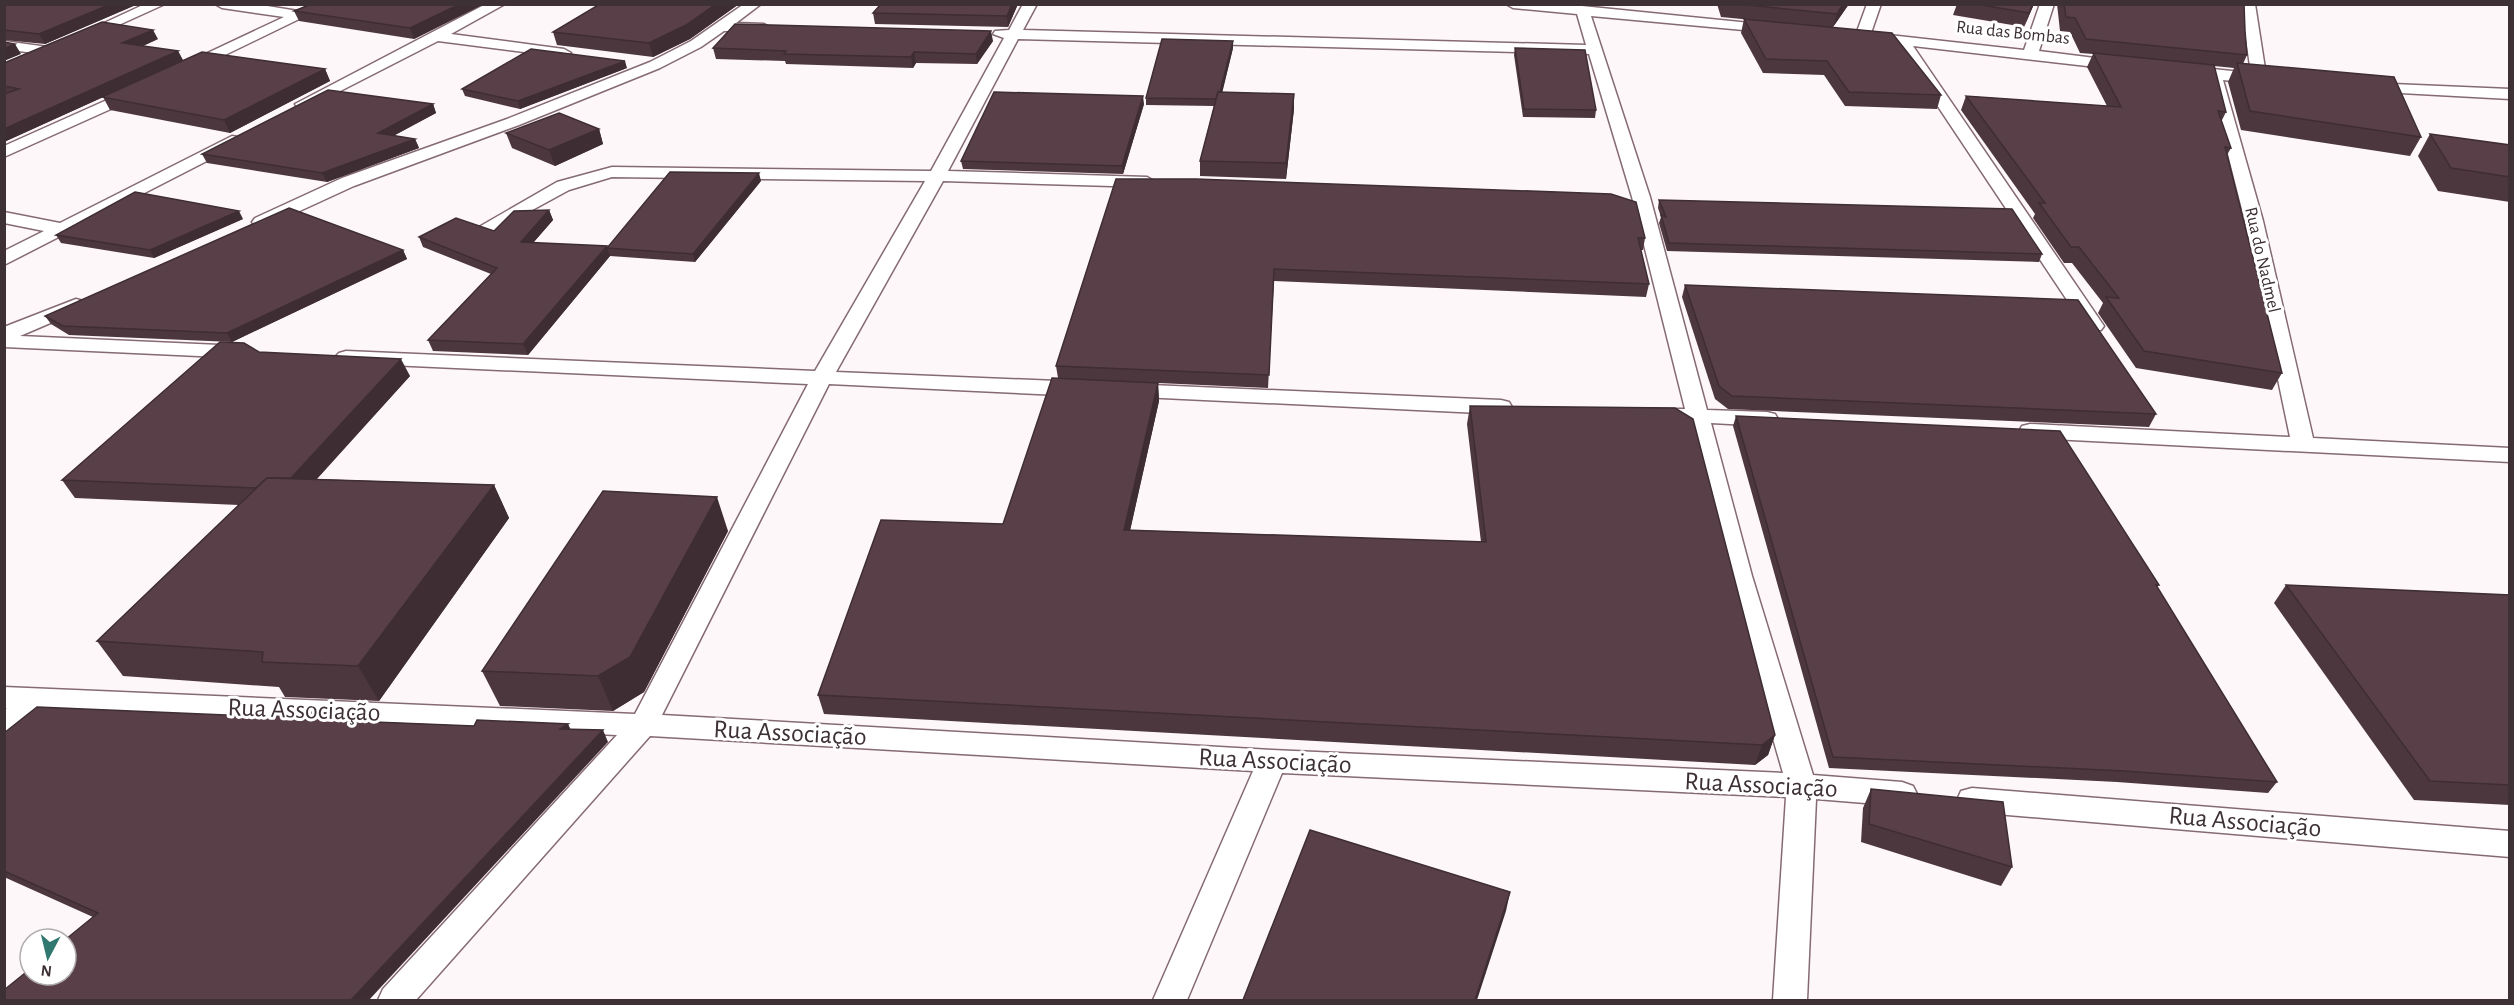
<svg xmlns="http://www.w3.org/2000/svg" width="2514" height="1005" font-family="'Alegreya Sans',sans-serif">
<style>
.lines{fill:none;stroke-linecap:round;stroke-linejoin:round}
.minor-casing{stroke:#856a73;stroke-width:3}
.minor{fill:#fff;fill-rule:evenodd}
.wall{fill:#4d373e}
.shaded-wall{fill:#3e2d32}
.building{fill:#594048;stroke:#3e2d32;stroke-width:1.5}
.labels{text-anchor:middle;dominant-baseline:central;stroke-width:6;stroke-linejoin:round;paint-order:stroke}
.far-street-label{font-size:18px;fill:#3d3135;stroke:#fff}
.near-street-label{font-size:26px;fill:#3d3135;stroke:#fff}
</style>
<rect width="100%" height="100%" fill="#fdf7f9"/>
<g class="lines">
<g class="minor-casing">
<g id="minor">
<path d="M145 4H165L88 39H78L76 36Z"/>
<path d="M215 4H255L298 11 311 4H330L194 70H184L181 67 184 64 284 17 222 8Z"/>
<path d="M486 4H505L451 34 564 49 571 53 564 57 438 41 309 107H297L295 104Z"/>
<path d="M744 4H761L736 23 764 24 771 28 769 31H724L701 47 660 68 519 125 354 186 267 226H255L252 222 255 218 342 178 507 119 650 62 691 41Z"/>
<path d="M1023 4H1037L1023 30 1586 45 1577 14 1513 8 1506 4H1562L1781 26V32L1776 33 1591 16 1650 197 1707 410 1767 412 1775 414 1778 419 1775 424 1767 426 1711 423 1752 576 1813 775 1902 782 1913 786 1917 794 1913 802 1902 806 1816 799 1807 1000H1773L1786 797 1282 773 1187 1000H1153L1253 771 650 736 416 1000H378L383 989 617 735 45 709 14 733 4 736V710L7 708H4V687L635 714 808 384 346 363 339 361 335 357 339 353 346 351 815 371 925 181 612 177 569 190 494 231 488 233 479 227 557 182 612 167 931 171 1004 38 993 34 995 31 1009 30ZM1018 39 1589 54 1632 197 1685 409H1647L1644 414 1647 419 1688 422 1726 576 1783 773 1272 750 662 715 829 384 1081 396 1089 394 1092 389 1089 384 1081 382 836 372 943 181 1147 187 1156 182 1147 177 948 171Z"/>
<path d="M1867 4H1881L1871 33 2024 50 2040 4H2054L2039 51 2127 62 2130 65 2122 70 1913 46 2104 326 2101 330H2087L1897 45 1857 40 1855 37Z"/>
<path d="M2241 4H2255L2266 75 2270 79 2262 84 2223 80 2263 221 2313 438 2510 448V462L2030 438 2022 436 2019 431 2022 426 2030 424 2290 437 2245 221 2210 83 2216 79 2184 76 2176 71 2184 66 2251 73Z"/>
<path d="M4 41 48 47 55 51 48 55 4 49Z"/>
<path d="M2369 83 2510 89V99L2364 91 2361 88Z"/>
<path d="M136 87 142 89 144 92 142 95 4 157V146Z"/>
<path d="M232 136 238 137 240 141 238 145 4 265V251L44 231 4 223V212L60 223Z"/>
<path d="M76 299 83 301 86 305 83 309 20 336 242 346 249 348 252 352 249 356 242 358 4 347V327Z"/>
<path d="M1128 384 1501 400 1509 402 1512 407 1509 412 1501 414 1120 396 1117 391 1120 386Z"/>
<path d="M1972 788 2510 831V857L1972 812 1961 809 1957 800 1961 791Z"/>
</g>
</g>
<use href="#minor" class="minor"/>
</g>
<g class="wall">
<path d="M4 4H138L45 44 4 40Z"/>
<path d="M484 4 414 39 299 21 294 11Z"/>
<path d="M600 4H739L690 39 653 57 557 45 553 32Z"/>
<path d="M1018 4 1008 27 875 24 873 13Z"/>
<path d="M1717 4H1849L1833 27 1941 95 1937 109 1845 106 1824 75 1763 73 1741 33 1744 19 1802 25 1721 17Z"/>
<path d="M1957 4H2034L2024 27 1953 15Z"/>
<path d="M2057 4H2244L2245 31 2247 55 2243 64 2421 137 2410 156 2241 130 2228 82 2234 68 2214 66 2226 112 2221 122 2231 148 2227 155 2282 373 2272 390 2136 368 2098 313 2103 303 2072 263H2064L2033 218 2035 214 1961 110 1966 96 2107 106 2087 67 2093 54 2080 53 2070 32 2060 31Z"/>
<path d="M158 39 143 46 178 51 183 60 325 69 330 81 230 133 110 110 103 97 4 142V63Z"/>
<path d="M993 41 977 64 916 63 913 68 786 64 785 61 716 59 713 48Z"/>
<path d="M1233 48 1222 92 1294 109 1286 179 1200 176V161L1214 106 1146 105V98Z"/>
<path d="M1515 48 1596 110 1595 118 1523 117 1514 55Z"/>
<path d="M627 68 520 109 465 96 462 89Z"/>
<path d="M433 104 436 113 393 136 415 139 419 148 327 182 207 163 202 154Z"/>
<path d="M1144 104 1123 174 963 169 961 161Z"/>
<path d="M599 129 603 144 555 166 512 148 506 133Z"/>
<path d="M2430 134 2510 145V202L2438 191 2418 156Z"/>
<path d="M1196 179 1645 238 1643 250H1641L1649 284 1646 297 1274 281 1268 388 1158 383 1159 401 1130 530 1481 542 1467 424 1470 406 1775 735 1768 755 1755 765 824 714 818 695 1003 524 1058 378 1056 366Z"/>
<path d="M761 181 695 262 610 256 528 355 433 351 428 340 491 274 423 247 419 237 494 231 549 210 553 220 533 243 607 248Z"/>
<path d="M1659 200 2042 254 2039 262 1667 251 1659 223 1661 217 1658 208Z"/>
<path d="M243 219 154 258 61 243 56 235Z"/>
<path d="M403 250 407 259 232 342 69 335 51 324 45 316Z"/>
<path d="M1685 285 2156 414 2149 427 1728 409 1715 399 1682 297Z"/>
<path d="M259 352 410 376 317 479 494 485 509 518 379 701 285 697 279 687 123 676 97 641 239 505 75 498 62 480Z"/>
<path d="M1736 416 2159 585 2157 587 2277 782 2268 793 2117 782 1829 768 1733 426Z"/>
<path d="M728 531 644 692 613 711 500 706 482 671Z"/>
<path d="M2286 585 2510 595V805L2414 800 2274 603Z"/>
<path d="M359 721 474 726 568 724 570 729 608 742 93 917 4 877V733Z"/>
<path d="M1871 789 2012 867 2001 886 1861 842 1863 808Z"/>
</g>
<g class="shaded-wall">
<path d="M111 4H138L45 44 39 34Z"/>
<path d="M460 4H484L414 39 410 28Z"/>
<path d="M716 4H739L690 39 653 57 649 43Z"/>
<path d="M1012 4H1018L1008 27 1007 16Z"/>
<path d="M1843 4H1849L1833 27 1837 14Z"/>
<path d="M2033 4H2034L2024 27 2029 13Z"/>
<path d="M153 30 158 39 127 53 122 43Z"/>
<path d="M991 31 993 41 977 64 976 54Z"/>
<path d="M1233 41V48L1219 106V99Z"/>
<path d="M15 44 21 54 4 61V49Z"/>
<path d="M178 51 183 61 4 142V129Z"/>
<path d="M914 52 916 63 913 68 911 57Z"/>
<path d="M625 61 627 68 520 109 518 101Z"/>
<path d="M325 69 330 81 230 133 224 120Z"/>
<path d="M1294 94V109L1286 179V163Z"/>
<path d="M1143 96 1144 104 1123 174 1122 166Z"/>
<path d="M433 104 436 113 382 142 378 133Z"/>
<path d="M599 129 603 144 555 166 549 150Z"/>
<path d="M415 139 419 148 327 182 322 173Z"/>
<path d="M759 173 761 181 695 262 693 254Z"/>
<path d="M549 210 553 220 525 252 521 242Z"/>
<path d="M239 211 243 219 154 258 150 250Z"/>
<path d="M607 246 610 256 528 355 523 344Z"/>
<path d="M403 250 407 259 232 342 227 333Z"/>
<path d="M401 359 410 376 291 507 281 489Z"/>
<path d="M1158 383 1159 401 1126 549 1124 530Z"/>
<path d="M494 485 509 518 379 701 358 666Z"/>
<path d="M717 497 728 531 644 692 613 711 598 676Z"/>
<path d="M354 714 361 726 349 721Z"/>
<path d="M568 724 573 735 560 729Z"/>
<path d="M603 730 608 742 369 1000H351Z"/>
<path d="M1775 735 1768 755 1755 765 1762 745Z"/>
<path d="M1510 892 1506 911 1477 1000H1475Z"/>
</g>
<g class="building">
<path d="M4 4H111L39 34 4 30Z"/>
<path d="M312 4H460L410 28 294 11Z"/>
<path d="M600 4H716L686 25 649 43 553 32Z"/>
<path d="M881 4H1012L1007 16 873 13Z"/>
<path d="M1736 4H1843L1837 14Z"/>
<path d="M1976 4H2033L2029 13Z"/>
<path d="M2064 4H2244L2245 31 2247 55 2086 39 2075 18 2066 17Z"/>
<path d="M1744 19 1892 33 1941 95 1849 92 1827 61 1766 59Z"/>
<path d="M102 22 153 30 122 43 178 51 4 129V94L19 89 4 86V63Z"/>
<path d="M735 24 991 31 976 54 914 52 911 57 784 54 786 51 713 48Z"/>
<path d="M1162 39 1233 41 1220 92H1218L1216 99 1146 98Z"/>
<path d="M4 42 15 44 4 49Z"/>
<path d="M1515 48 1585 50 1596 110 1524 109Z"/>
<path d="M531 49 625 61 518 101 462 89Z"/>
<path d="M202 52 325 69 224 120 102 97Z"/>
<path d="M2093 53 2214 65 2226 112 2218 111 2231 148 2225 147 2282 373 2144 351 2106 297 2119 298 2079 247H2071L2039 203H2045L1966 96 2121 107Z"/>
<path d="M2237 63 2394 77 2421 137 2250 111Z"/>
<path d="M328 90 433 104 378 133 415 139 322 173 202 154Z"/>
<path d="M994 92 1143 96 1122 166 961 161Z"/>
<path d="M1218 92 1294 94 1286 163 1200 161Z"/>
<path d="M559 113 599 129 549 150 506 133Z"/>
<path d="M2430 134 2510 145V177L2451 168Z"/>
<path d="M670 172 759 173 693 254 607 248Z"/>
<path d="M1116 179H1196L1611 194 1636 202 1645 238H1638L1649 284 1274 269 1269 375 1056 366Z"/>
<path d="M135 192 239 211 150 250 56 235Z"/>
<path d="M1659 200 2012 209 2042 254 1669 243 1661 215 1666 217Z"/>
<path d="M289 208 403 250 227 333 63 326 45 316Z"/>
<path d="M549 210 521 242 607 246 523 344 428 340 497 268 419 237 456 218 494 231 514 211Z"/>
<path d="M1685 285 2078 300 2156 414 1732 396 1719 386Z"/>
<path d="M220 342 244 343 259 352 401 359 291 478H267L256 488 62 480Z"/>
<path d="M1052 378 1158 383 1124 530 1486 542 1470 406 1675 408 1693 419 1775 735 1762 745 818 695 881 520 1003 524Z"/>
<path d="M1736 416 2060 431 2159 585H2156L2277 782 2124 771 1833 757Z"/>
<path d="M267 478 494 485 358 666 262 662 263 652 97 641Z"/>
<path d="M603 491 717 497 630 657 598 676 482 671Z"/>
<path d="M2286 585 2510 595V785L2430 781Z"/>
<path d="M37 707 276 717 277 711 354 714 349 721 474 726 477 720 568 724 560 729 603 730 351 1000H4V990L30 969V975H66V939L98 913 4 871V733Z"/>
<path d="M1871 789 2003 802 2012 867 1869 824Z"/>
<path d="M1310 830 1510 892 1475 1000H1243Z"/>
</g>
<g class="labels">
<g class="far-street-label">
<text transform="translate(2013 33) rotate(6)">Rua das Bombas</text>
<text transform="translate(2262 260) rotate(77)">Rua do Nadmel</text>
</g>
<g class="near-street-label">
<text transform="translate(304 710) rotate(2)">Rua Associação</text>
<text transform="translate(790 733) rotate(3)">Rua Associação</text>
<text transform="translate(1275 761) rotate(3)">Rua Associação</text>
<text transform="translate(1761 785) rotate(3)">Rua Associação</text>
<text transform="translate(2245 822) rotate(5)">Rua Associação</text>
</g>
</g>
<rect width="2514" height="1005" fill="none" stroke="#3d3135" stroke-width="12"/>
<g transform="translate(48 957) rotate(187)"><circle r="28" fill="#ffffff" stroke="#b1adae" stroke-width="1.5"/>
<path d="M0-4.5L10 22L0 15L-10 22Z" fill="#317871"/>
<text y="-9" font-size="16" font-weight="bold" text-anchor="middle" fill="#3d3135">N</text>
</g>
</svg>
